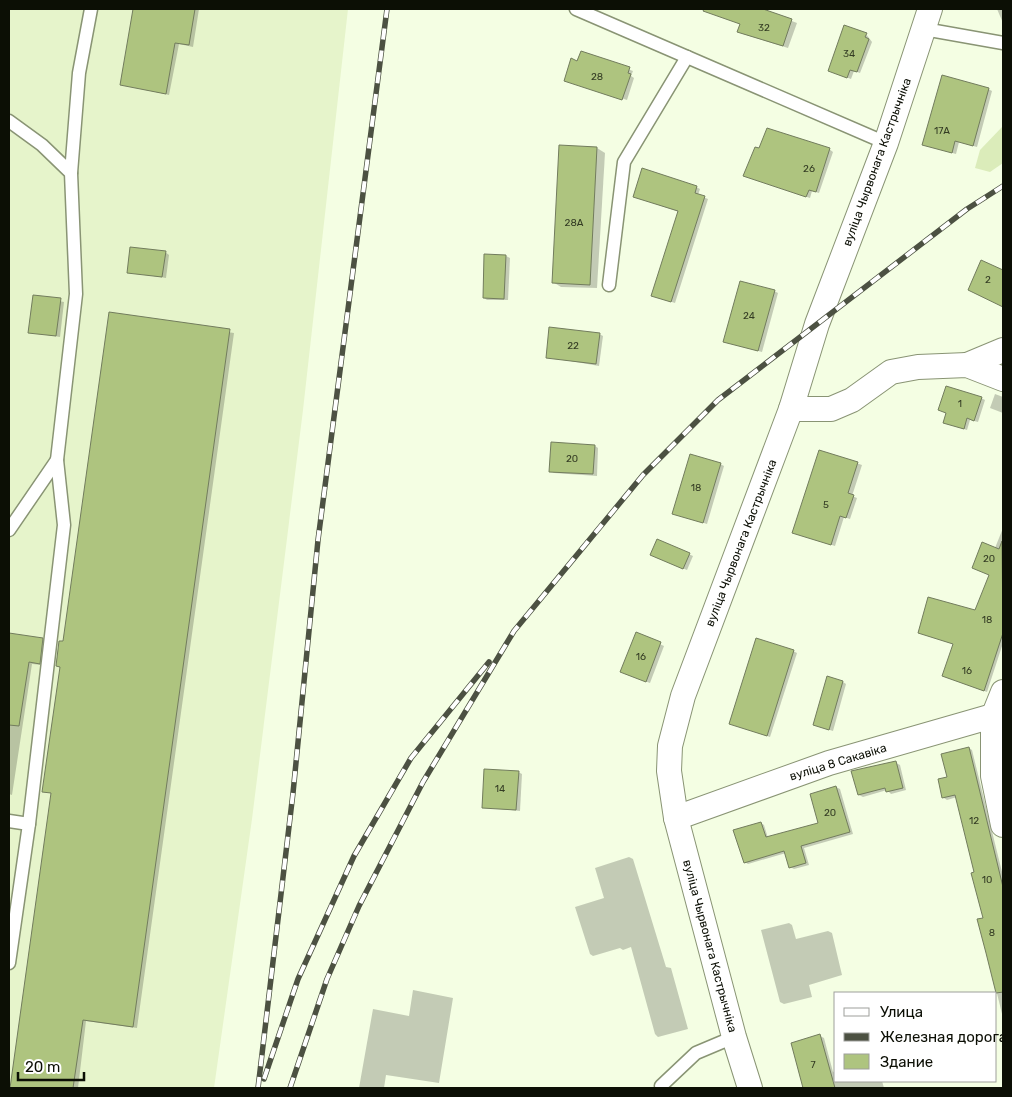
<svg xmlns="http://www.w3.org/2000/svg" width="1012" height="1097" font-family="Rubik,sans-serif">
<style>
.built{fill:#e6f4cb}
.green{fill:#dbecba}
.shadow{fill:#0003}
.building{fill:#aec47f;stroke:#727c5d}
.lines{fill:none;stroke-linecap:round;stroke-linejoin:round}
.service-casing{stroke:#899474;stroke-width:15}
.minor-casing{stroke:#899474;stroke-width:26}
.service{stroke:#fff;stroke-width:12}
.minor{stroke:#fff;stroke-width:24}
.rail-casing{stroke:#4c5142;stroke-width:5.5}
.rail{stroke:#fff;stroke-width:4;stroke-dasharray:11;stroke-linecap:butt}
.labels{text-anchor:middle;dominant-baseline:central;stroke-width:4.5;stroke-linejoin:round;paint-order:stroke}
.number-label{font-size:10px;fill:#343c24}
.street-label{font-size:12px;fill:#0c0f05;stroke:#fff}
</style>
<rect width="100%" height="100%" fill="#f4fee3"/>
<path class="built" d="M9 9H348L303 410 252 819 214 1088H9Z"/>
<path class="green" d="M1003 126V163L990 172 975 168 980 150Z"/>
<g class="shadow">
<path d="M134 9H199L193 47 179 44 169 95 121 84Z"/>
<path d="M703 9H760L797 23 788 48 743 34 738 32 741 24Z"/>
<path d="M997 9H1003V23Z"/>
<path d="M866 34 872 42 860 73 854 71 851 79 833 72Z"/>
<path d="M581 52 633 71 631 76 634 78 627 100 567 80Z"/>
<path d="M988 89 992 91 977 147 959 142 956 154 927 146Z"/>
<path d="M597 148 605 153 597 288 561 287 553 282Z"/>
<path d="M829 149 833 152 819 193 812 191 810 198 744 176Z"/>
<path d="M696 187 700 189 698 195 708 199 675 303 656 297 679 212 638 198Z"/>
<path d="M165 252 169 255 166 278 128 272Z"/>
<path d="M506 256 510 258 508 300H487L484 298Z"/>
<path d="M774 291 778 293 762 352 728 343Z"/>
<path d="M34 296 64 302 60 337 30 332Z"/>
<path d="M110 314 234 333 137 1028 86 1021 78 1088H11L53 794 44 791 61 668 57 666 64 643Z"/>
<path d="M599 334 603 336 599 366 547 357Z"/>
<path d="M995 394 1003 397V413L990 408Z"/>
<path d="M981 398 985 400 978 422 970 420 967 430 948 424Z"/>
<path d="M595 446 598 448 597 476 554 473 551 471Z"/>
<path d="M820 451 862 465 852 496 857 498 850 519 844 517 835 546 797 534Z"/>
<path d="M720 464 724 466 707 524 673 513Z"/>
<path d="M1003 528V643L987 692 943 676 954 644 919 633 975 612 990 575 995 548Z"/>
<path d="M658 541 693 556 687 570 655 557Z"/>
<path d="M9 634 46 641 43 665 32 664 12 795 9 794Z"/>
<path d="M637 634 664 646 650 683 625 674Z"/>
<path d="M793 651 797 653 770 737 734 725Z"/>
<path d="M843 682 846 684 833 731 814 725Z"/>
<path d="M969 748 972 750 1003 876V1018L979 920 984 918 976 873 957 797 947 800 944 798 948 778Z"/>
<path d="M896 763 900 765 906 790 891 794 887 790 863 797 859 795Z"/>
<path d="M518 772 522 774 520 811 483 807Z"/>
<path d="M836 787 840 789 853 834 804 848 809 865 794 869 790 867 786 853 748 864 745 862 761 823 764 825 768 838 820 824Z"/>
<path d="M629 857 633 859 666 967 671 968 688 1029 658 1037 655 1034 631 947 623 950 620 948 593 956 590 954 575 907 604 898 595 868Z"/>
<path d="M789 923 792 925 796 939 828 931 832 933 842 975 809 985 812 997 784 1004 780 1002 761 930Z"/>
<path d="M413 990 453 998 439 1083 386 1075 384 1088H359L373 1009 409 1016Z"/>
<path d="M820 1036 824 1038 833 1072 836 1071V1081H882L884 1088H805L792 1043Z"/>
</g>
<g class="building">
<path d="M133 9H195L189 45 175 43 166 94 120 85Z"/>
<path d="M704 9H763L792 19 783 46 737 32 740 24 703 11Z"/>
<path d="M844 25 867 33 865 37 869 39 857 72 850 70 847 78 828 71Z"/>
<path d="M581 51 630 67 628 73 631 74 622 100 564 81 571 58 577 61Z"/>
<path d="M942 75 989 88 973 146 955 141 952 153 922 145Z"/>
<path d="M767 128 830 148 816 192 809 190 806 197 743 176 755 147 759 148Z"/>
<path d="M559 145 597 147 590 285 552 283Z"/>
<path d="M642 168 697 186 695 193 705 196 671 302 651 296 678 211 633 197Z"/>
<path d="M130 247 166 251 162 277 127 273Z"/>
<path d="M484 254 506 255 504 299 483 298Z"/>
<path d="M981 260 1003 270V307L968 290Z"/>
<path d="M740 281 775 290 758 351 723 342Z"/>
<path d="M33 295 61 298 56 336 28 333Z"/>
<path d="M109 312 230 329 133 1027 83 1020 73 1088H10L51 793 42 792 60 667 56 666 59 641H63Z"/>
<path d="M549 327 600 333 596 364 546 358Z"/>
<path d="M946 386 982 397 974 421 967 418 964 429 943 423 946 413 938 410Z"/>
<path d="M551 442 595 445 593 474 549 472Z"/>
<path d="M819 450 858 462 848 493 854 495 846 518 840 516 831 545 792 533Z"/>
<path d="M690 454 721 463 703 523 672 514Z"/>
<path d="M657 539 690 553 683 569 650 555Z"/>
<path d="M1002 541 1003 633 984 691 942 676 953 644 918 633 928 597 975 610 989 575 972 568 982 542 999 549Z"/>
<path d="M636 632 661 642 646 682 620 672Z"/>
<path d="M9 633 43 638 40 664 29 662 19 726 9 725Z"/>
<path d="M756 638 794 650 767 736 729 724Z"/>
<path d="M827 676 843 681 829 730 813 725Z"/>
<path d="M969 747 1003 887V992L996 993 986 953 977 919 983 918 971 873 974 872 955 795 942 798 938 779 947 777 941 754Z"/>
<path d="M896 761 903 788 886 792 885 788 858 795 851 771Z"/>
<path d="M484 769 519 771 516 810 482 808Z"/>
<path d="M836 786 850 832 801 846 806 863 789 868 784 851 744 863 733 830 761 822 766 837 818 823 810 794Z"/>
<path d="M820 1034 835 1088H803L791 1043Z"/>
</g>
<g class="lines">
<g class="service-casing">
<g id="service">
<path d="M576 9 886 143"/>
<path d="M924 29 1003 43"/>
<path d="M9 121 42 145 71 173 76 294 57 460 64 525 29 824 9 963"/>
<path d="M71 173 79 73 91 9"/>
<path d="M609 285 624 162 687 57"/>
<path d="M9 530 57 460"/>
<path d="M9 821 29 824"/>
<path d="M661 1086 696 1053 734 1037"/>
</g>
</g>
<g class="minor-casing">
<g id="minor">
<path d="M967 365 1003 350"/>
<path d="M791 409H831L852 400 891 372 918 367 967 365 1003 379"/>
<path d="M1003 692 993 717V776L1003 825"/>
<path d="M676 818 829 763 1003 713"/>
<path d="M750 1088 734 1037 676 818 669 771 670 746 683 696 791 409 817 324 886 143 930 9"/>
</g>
</g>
<use href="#service" class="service"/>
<use href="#minor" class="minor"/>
<g class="rail-casing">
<g id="rail">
<path d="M264 1079 298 979 354 856 411 758 489 662"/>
<path d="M258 1088 293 793 318 540 387 9"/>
<path d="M290 1088 327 979 359 906 423 782 514 631 643 475 718 400 967 209 1003 186"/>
</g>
</g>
<use href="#rail" class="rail"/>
</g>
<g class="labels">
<g class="number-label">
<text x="764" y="28">32</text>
<text x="849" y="54">34</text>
<text x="597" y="77">28</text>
<text x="942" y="131">17А</text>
<text x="809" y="169">26</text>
<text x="574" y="223">28А</text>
<text x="988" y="280">2</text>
<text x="749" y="316">24</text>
<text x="573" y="346">22</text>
<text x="960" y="404">1</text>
<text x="572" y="459">20</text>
<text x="696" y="488">18</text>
<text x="826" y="505">5</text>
<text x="989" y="559">20</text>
<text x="987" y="620">18</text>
<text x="641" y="657">16</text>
<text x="967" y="671">16</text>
<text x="500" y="789">14</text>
<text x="830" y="813">20</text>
<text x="974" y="821">12</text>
<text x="987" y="880">10</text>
<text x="992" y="933">8</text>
<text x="813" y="1065">7</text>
</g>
<g class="street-label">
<text transform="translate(877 162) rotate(-70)">вуліца Чырвонага Кастрычніка</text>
<text transform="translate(741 543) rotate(-69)">вуліца Чырвонага Кастрычніка</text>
<text transform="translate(838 762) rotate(-17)">вуліца 8 Сакавіка</text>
<text transform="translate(710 946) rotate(75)">вуліца Чырвонага Кастрычніка</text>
</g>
</g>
<rect width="1012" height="1097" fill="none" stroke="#0c0f05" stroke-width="20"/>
<rect x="834" y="992" width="162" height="90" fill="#ffffff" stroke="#9e9f9b"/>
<rect x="844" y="1008" width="25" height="8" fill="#ffffff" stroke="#9e9f9b"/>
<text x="880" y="1017" font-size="15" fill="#0c0f05">Улица</text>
<rect x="844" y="1033" width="25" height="8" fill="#4c5142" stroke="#9e9f9b"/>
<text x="880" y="1042" font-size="15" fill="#0c0f05">Железная дорога</text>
<rect x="844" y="1054" width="25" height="15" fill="#aec47f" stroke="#9e9f9b"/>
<text x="880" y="1067" font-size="15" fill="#0c0f05">Здание</text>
<path d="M18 1072v8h66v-8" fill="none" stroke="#0c0f05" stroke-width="2.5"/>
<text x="25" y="1072" font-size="15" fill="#0c0f05" stroke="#ffffff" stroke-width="4" paint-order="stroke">20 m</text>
</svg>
